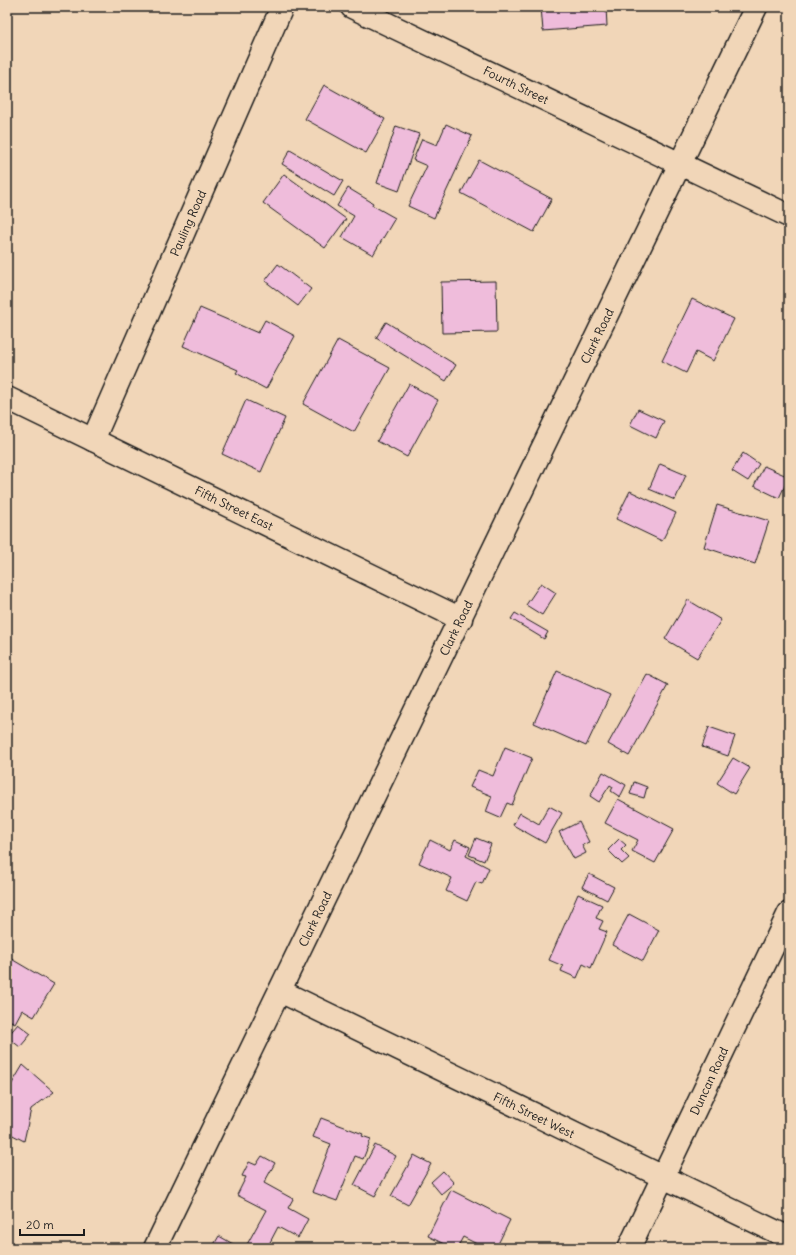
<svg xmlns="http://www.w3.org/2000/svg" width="796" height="1255" font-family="Delius,sans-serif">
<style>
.building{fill:#efbcdb;stroke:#1c1c1c}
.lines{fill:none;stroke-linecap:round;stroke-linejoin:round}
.street-casing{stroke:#1c1c1c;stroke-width:25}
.street{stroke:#f1d6b8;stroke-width:22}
.labels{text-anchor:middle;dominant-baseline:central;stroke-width:4;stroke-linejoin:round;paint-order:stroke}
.street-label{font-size:12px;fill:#1c1c1c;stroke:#f1d6b8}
</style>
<rect width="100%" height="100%" fill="#f1d6b8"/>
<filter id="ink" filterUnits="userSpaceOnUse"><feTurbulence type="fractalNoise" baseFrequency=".025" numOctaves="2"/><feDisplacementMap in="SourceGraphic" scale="8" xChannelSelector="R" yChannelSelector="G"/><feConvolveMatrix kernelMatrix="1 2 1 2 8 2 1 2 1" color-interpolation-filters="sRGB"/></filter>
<g filter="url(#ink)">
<g class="building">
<path d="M541 7H606L607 26 543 31Z"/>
<path d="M324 85 385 119 366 153 305 119Z"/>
<path d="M446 124 472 136 434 218 408 206 427 166 413 160 422 139 437 145Z"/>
<path d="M396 126 419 134 399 191 377 183Z"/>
<path d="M290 150 343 181 334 196 282 164Z"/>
<path d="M479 160 552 199 534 232 461 193Z"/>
<path d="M284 174 346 219 325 248 263 203Z"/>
<path d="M348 188 373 203 372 205 395 218 373 255 342 237 354 216 337 206Z"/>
<path d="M278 264 311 289 298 306 265 281Z"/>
<path d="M496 281 497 332 442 333 441 282Z"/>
<path d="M692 299 734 319 713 361 696 352 686 373 662 361Z"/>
<path d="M200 308 258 333 265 320 295 336 266 389 236 373 238 370 183 346Z"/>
<path d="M386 322 456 365 446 381 376 338Z"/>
<path d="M338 340 390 368 354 432 303 404Z"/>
<path d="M409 384 438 400 407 457 377 441Z"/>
<path d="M246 400 285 418 261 472 222 454Z"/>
<path d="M638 409 664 421 656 438 630 425Z"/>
<path d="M743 453 759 464 748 481 732 471Z"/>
<path d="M660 464 686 475 675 500 649 489Z"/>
<path d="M764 466 789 477 779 498 754 486Z"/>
<path d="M630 491 676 513 662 541 616 519Z"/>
<path d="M717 505 769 521 755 564 704 547Z"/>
<path d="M541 583 556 593 542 615 526 605Z"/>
<path d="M688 600 721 620 697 658 665 639Z"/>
<path d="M515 613 548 632 544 639 511 619Z"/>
<path d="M557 671 610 695 586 746 534 723Z"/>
<path d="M647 674 668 685 629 756 608 744Z"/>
<path d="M709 727 735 736 728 756 702 747Z"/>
<path d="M505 747 532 758 512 805 507 803 500 818 486 812 492 796 470 787 478 770 493 776Z"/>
<path d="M733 758 750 768 734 794 717 783Z"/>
<path d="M603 772 626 785 620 797 611 791 613 787 610 785 599 802 590 796Z"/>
<path d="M634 782 647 787 644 798 630 794Z"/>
<path d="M618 799 674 829 655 863 632 851 638 840 605 823Z"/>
<path d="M549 806 562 813 545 843 513 825 520 813 539 824Z"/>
<path d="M579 822 589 842 582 845 586 853 574 859 559 832Z"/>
<path d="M476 838 491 844 484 861 469 855Z"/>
<path d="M619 839 626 845 621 850 629 858 622 864 608 850Z"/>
<path d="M430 840 450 850 455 840 470 847 466 856 489 868 482 884 476 882 467 901 446 891 452 878 419 863Z"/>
<path d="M589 874 614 887 607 900 582 887Z"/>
<path d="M578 894 602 905 596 918 603 921 599 929 607 932 591 968 583 964 577 978 561 971 563 966 549 960Z"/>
<path d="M629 914 659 930 643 961 612 945Z"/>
<path d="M8 957 54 984 34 1017 22 1010 15 1023 7 1019Z"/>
<path d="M18 1024 31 1034 20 1047 7 1037Z"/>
<path d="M23 1065 54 1092 31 1109 24 1141 7 1132V1092Z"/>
<path d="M321 1118 363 1134 362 1136 371 1139 363 1159 355 1156 337 1201 312 1192 331 1144 313 1137Z"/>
<path d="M375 1145 396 1156 375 1196 354 1185Z"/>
<path d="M414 1155 431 1164 408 1205 391 1196Z"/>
<path d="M262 1156 275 1163 264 1183 293 1199 288 1208 308 1219 298 1238 278 1227 267 1248H245L266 1210 237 1195 246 1177 242 1176 249 1162 256 1165Z"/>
<path d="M443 1171 454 1183 441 1194 431 1182Z"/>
<path d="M451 1190 510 1220 496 1248H485L463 1237 457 1248H452L428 1236Z"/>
<path d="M219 1236 240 1248H212Z"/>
</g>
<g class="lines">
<g class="street-casing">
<g id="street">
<path d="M352 7 789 216"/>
<path d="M7 398 461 619"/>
<path d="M93 440 282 7"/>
<path d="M280 991 789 1238"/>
<path d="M155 1248 756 7"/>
<path d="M629 1248 789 913"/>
</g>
</g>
<use href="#street" class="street"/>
</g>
</g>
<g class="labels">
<g class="street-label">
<text transform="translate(516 85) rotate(26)">Fourth Street</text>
<text transform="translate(188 223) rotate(-66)">Pauling Road</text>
<text transform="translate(597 336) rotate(-64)">Clark Road</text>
<text transform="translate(234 508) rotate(26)">Fifth Street East</text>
<text transform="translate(456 628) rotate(-64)">Clark Road</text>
<text transform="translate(315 919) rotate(-64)">Clark Road</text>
<text transform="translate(709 1081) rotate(-65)">Duncan Road</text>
<text transform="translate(534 1115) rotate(26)">Fifth Street West</text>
</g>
</g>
<rect width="796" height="1255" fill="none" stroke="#f1d6b8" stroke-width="24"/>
<rect x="12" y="12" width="772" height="1231" fill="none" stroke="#1c1c1c" stroke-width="1.5" filter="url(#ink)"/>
<path d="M20 1229v6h64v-6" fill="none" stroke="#1c1c1c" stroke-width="2"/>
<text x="26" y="1229" font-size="12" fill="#1c1c1c" stroke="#f1d6b8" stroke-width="3" paint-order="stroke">20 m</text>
</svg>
